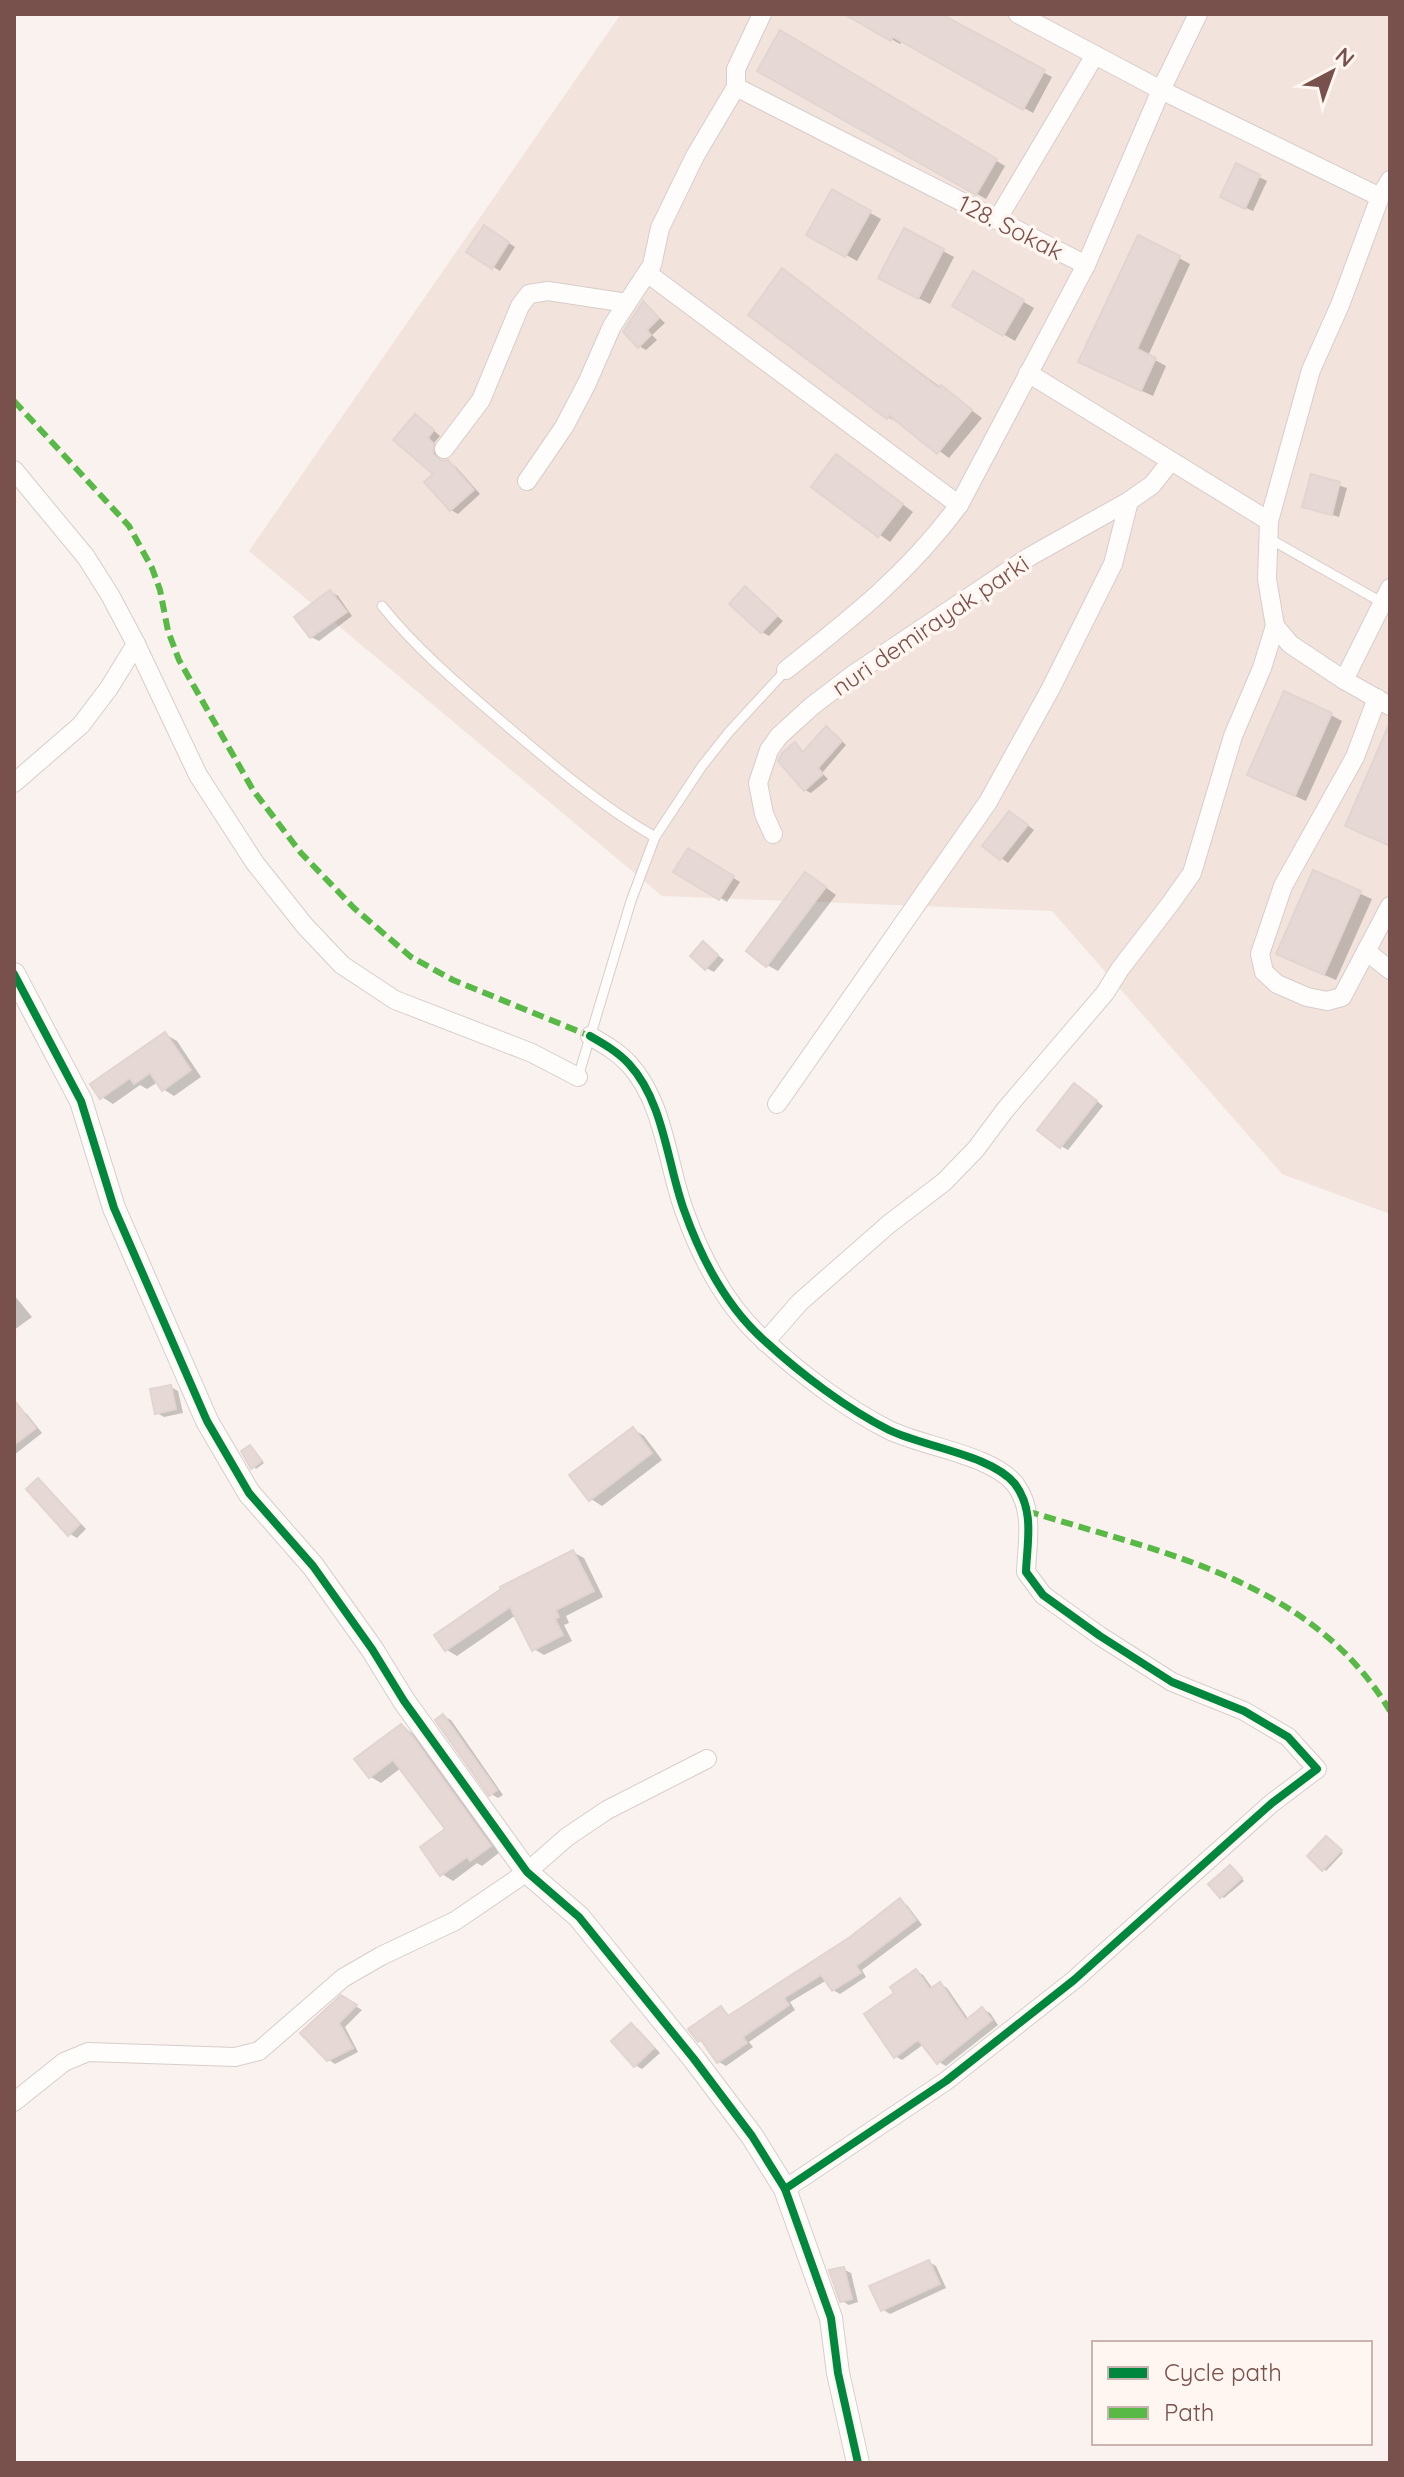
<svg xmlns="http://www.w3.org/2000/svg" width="1404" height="2477" font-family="Quicksand,sans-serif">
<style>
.residential{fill:#f2e3dc}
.shadow{fill:#0003}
.building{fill:#e6d9d5;stroke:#e2d4d0;stroke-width:2}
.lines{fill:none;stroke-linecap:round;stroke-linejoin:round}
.service-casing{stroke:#d8cdca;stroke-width:11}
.minor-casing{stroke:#d8cdca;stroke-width:20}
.tertiary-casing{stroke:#d8cdca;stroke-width:24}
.service{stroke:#fefdfc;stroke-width:9}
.minor{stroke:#fefdfc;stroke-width:18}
.tertiary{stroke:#fefdfc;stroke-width:22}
.quiet{stroke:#58b947;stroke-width:6;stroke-dasharray:12 6;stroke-linecap:butt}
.cycleway-casing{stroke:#fff6f1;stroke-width:13}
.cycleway{stroke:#00873e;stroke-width:8}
.labels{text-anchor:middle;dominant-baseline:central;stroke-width:7;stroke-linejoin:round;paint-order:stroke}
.street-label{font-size:24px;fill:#79514c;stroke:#fff6f1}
</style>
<rect width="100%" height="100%" fill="#f9f2ee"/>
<path class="residential" d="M621 14H1390V1214L1282 1174 1052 911 662 896 249 551Z"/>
<g class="shadow">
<path d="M854 14H937L1052 77 1033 113 903 40 900 44 853 17Z"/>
<path d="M781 33 1005 166 986 199 760 70Z"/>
<path d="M1237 166 1267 181 1253 211 1230 201Z"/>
<path d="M833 192 881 219 857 261 809 234Z"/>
<path d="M484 227 515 247 500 271 469 251Z"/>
<path d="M943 251 954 257 930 304 891 284Z"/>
<path d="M1179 258 1190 264 1148 356 1166 366 1153 396 1092 368Z"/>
<path d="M782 270 982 418 949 458 900 422 899 423 888 417Z"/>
<path d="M974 273 1034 308 1015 341 955 306Z"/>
<path d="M644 303 665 323 652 335 657 340 646 350 639 346Z"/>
<path d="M423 421 440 436 434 443 440 449V460L456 467 480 494 458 514 451 510 436 474Z"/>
<path d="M847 463 913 512 890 542 814 487Z"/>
<path d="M1312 477 1347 488 1339 517 1304 506Z"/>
<path d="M746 589 783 621 769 636 762 632Z"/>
<path d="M330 592 338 596 352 616 319 641 311 637Z"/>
<path d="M1331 715 1342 721 1306 801 1260 780Z"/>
<path d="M832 732 846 745 822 773 828 779 811 793 805 790 795 744 805 753Z"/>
<path d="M1017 817 1034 830 1008 863 985 846Z"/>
<path d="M689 850 740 882 727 902 676 871Z"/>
<path d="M1314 873 1372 899 1336 980 1290 960Z"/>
<path d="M817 881 836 895 778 971 767 965Z"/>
<path d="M703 943 724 960 714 972 706 968Z"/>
<path d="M165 1034 177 1041 201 1077 174 1096 163 1089 158 1082 147 1089 140 1085 113 1104 102 1097Z"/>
<path d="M1082 1089 1103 1106 1068 1150 1061 1146Z"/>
<path d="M14 1295 32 1317 14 1330Z"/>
<path d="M171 1387 178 1391 183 1413 164 1417 157 1413Z"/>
<path d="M20 1410 27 1414 42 1433 14 1455V1415Z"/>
<path d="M633 1429 644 1436 662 1460 602 1506 591 1499Z"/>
<path d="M250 1447 264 1463 256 1469 243 1452Z"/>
<path d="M38 1481 45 1485 86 1529 77 1538 70 1534Z"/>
<path d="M573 1552 584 1558 603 1597 566 1616 569 1623 564 1625 572 1641 544 1655 534 1649 516 1615 457 1656 447 1650Z"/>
<path d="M443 1716 451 1720 503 1795 498 1798 491 1794Z"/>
<path d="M401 1726 412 1733 423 1744 500 1852 482 1866 477 1863 453 1881 442 1874 448 1830 401 1768 381 1783 371 1777Z"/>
<path d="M1329 1840 1343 1853 1326 1871 1324 1869Z"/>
<path d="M1233 1869 1244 1881 1224 1898 1221 1896Z"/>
<path d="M900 1901 907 1905 922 1925 862 1970 866 1977 840 1994 833 1990 827 1980 790 2002 795 2010 749 2042 753 2047 726 2066 719 2062 706 2044 700 2041 721 2008 731 2017 851 1938Z"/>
<path d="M916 1971 923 1975 933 1989 940 1984 947 1988 969 2020 982 2009 990 2013 998 2025 946 2066 939 2062 924 2044 902 2060 895 2056 897 1994Z"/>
<path d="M342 1998 362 2010 345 2027 358 2052 335 2064 329 2060Z"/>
<path d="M631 2025 638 2029 660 2053 642 2069 635 2065Z"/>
<path d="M929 2262 936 2266 946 2288 890 2314 882 2309Z"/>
<path d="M843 2269 851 2273 858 2302 849 2305 842 2301Z"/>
</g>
<g class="building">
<path d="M844 14H941L1045 70 1023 110 893 37 891 41Z"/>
<path d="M780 30 997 159 976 195 757 71Z"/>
<path d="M1236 163 1260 175 1245 209 1220 197Z"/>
<path d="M832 189 871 211 845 257 806 235Z"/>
<path d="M484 225 509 242 492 269 466 252Z"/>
<path d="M904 228 944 249 918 299 878 278Z"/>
<path d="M1138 235 1180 256 1137 349 1156 358 1141 391 1078 362Z"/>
<path d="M782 268 939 388 941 385 972 410 937 454 889 415 887 419 748 315Z"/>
<path d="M973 271 1024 300 1003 336 952 306Z"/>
<path d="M643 301 659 318 647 330 651 335 638 348 623 332Z"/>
<path d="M415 414 434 430 428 438 434 444 433 454 442 461 448 460 474 490 450 511 424 482 433 474 393 440Z"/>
<path d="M836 454 903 504 878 537 811 487Z"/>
<path d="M1311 474 1340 482 1332 515 1302 507Z"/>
<path d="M745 586 777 616 761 633 729 604Z"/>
<path d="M330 590 347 612 310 638 294 617Z"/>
<path d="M1284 691 1332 713 1295 796 1247 775Z"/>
<path d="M1390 722V846L1345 826Z"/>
<path d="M826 726 842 741 818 768 823 774 804 791 778 761 782 753 795 742 803 752Z"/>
<path d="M1009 811 1028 825 1000 860 982 846Z"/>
<path d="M688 848 734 876 719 900 673 872Z"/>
<path d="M1313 870 1361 891 1324 975 1276 954Z"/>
<path d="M805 872 826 887 766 967 746 951Z"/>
<path d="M703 941 718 955 705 970 690 956Z"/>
<path d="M165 1032 191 1070 162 1091 150 1073 134 1084 130 1078 100 1099 90 1084Z"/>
<path d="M1074 1083 1097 1101 1060 1148 1037 1130Z"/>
<path d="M171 1385 176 1409 155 1414 150 1389Z"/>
<path d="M14 1400 36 1428 14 1445Z"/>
<path d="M633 1427 652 1453 589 1501 569 1475Z"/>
<path d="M250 1445 262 1461 251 1469 241 1451Z"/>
<path d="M38 1478 80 1524 68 1536 26 1489Z"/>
<path d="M573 1550 594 1591 556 1610 559 1617 555 1619 563 1635 532 1651 510 1607 445 1651 434 1635 501 1589 500 1587Z"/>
<path d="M443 1714 497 1790 489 1796 435 1720Z"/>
<path d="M401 1724 412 1736 491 1846 470 1861 467 1857 440 1876 420 1847 445 1829 393 1760 369 1778 354 1759Z"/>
<path d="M1326 1836 1342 1850 1322 1871 1307 1856Z"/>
<path d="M1230 1865 1242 1878 1220 1898 1208 1884Z"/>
<path d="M900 1898 916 1920 856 1966 861 1973 832 1991 821 1975 784 1998 789 2005 743 2037 747 2043 717 2063 701 2040 698 2042 688 2029 721 2006 728 2016 850 1937Z"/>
<path d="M916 1969 930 1989 940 1982 966 2020 982 2007 992 2020 937 2064 918 2040 894 2058 864 2014 894 1993 890 1987Z"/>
<path d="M341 1995 357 2005 339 2023 353 2048 327 2061 300 2033Z"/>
<path d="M631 2023 654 2048 634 2067 611 2041Z"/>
<path d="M929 2260 940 2284 881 2311 869 2286Z"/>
<path d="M844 2267 852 2299 840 2302 829 2270Z"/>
</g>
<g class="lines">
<g class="service-casing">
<g id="service">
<path d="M1268 538 1383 603"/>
<path d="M382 606C419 652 463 688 507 726 554 766 601 806 655 837"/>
<path d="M578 1077 631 901 655 837 702 766 729 732 786 670"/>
</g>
</g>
<g class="minor-casing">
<g id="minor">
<path d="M1198 14 1161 90 1380 197"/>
<path d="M736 87 1086 265"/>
<path d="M1390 180 1380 197 1340 305 1311 370 1269 521 1267 579 1275 626 1290 644 1344 680 1390 706"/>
<path d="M997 220 1095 55"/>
<path d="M647 273 959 505 1086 265 1161 90 1018 14"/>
<path d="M1028 373 1269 521"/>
<path d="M444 449 481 400 520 306 529 294 548 291 627 303"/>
<path d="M14 470 86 557 110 595 136 644 198 775 255 863 305 926 342 965 395 1000 532 1053 578 1077"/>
<path d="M527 481 564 427 587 383 612 326 652 265 660 228 695 156 736 87V69L762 14"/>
<path d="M786 670C853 617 908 574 959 505"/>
<path d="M1344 680 1390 588"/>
<path d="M1377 698 1355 757 1283 886 1260 954 1264 972 1277 984 1307 997 1327 1001 1342 997 1390 906"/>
<path d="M14 783 81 725 109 688 136 644"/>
<path d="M773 834 764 814 758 783 769 750 779 736 812 706 854 674 1029 557 1129 501 1152 485 1171 461"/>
<path d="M1366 951 1390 970"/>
<path d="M590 1036C604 1044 618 1052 629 1064 664 1102 667 1163 684 1210 701 1258 727 1308 766 1342 801 1374 847 1409 889 1430 924 1447 992 1455 1015 1484 1035 1511 1027 1542 1026 1572L1043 1595 1100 1636 1172 1682 1244 1711 1288 1737 1317 1769 1272 1803 1074 1980 946 2081 785 2189"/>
<path d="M777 1104 988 802 1051 688 1113 564 1129 501"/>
<path d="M765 1342 800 1302 889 1224 944 1182 976 1149 1005 1110 1105 993 1120 969 1170 904 1192 873 1233 736 1262 668 1275 626"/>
<path d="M14 2102 64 2062 88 2052 235 2057 259 2051 343 1978 381 1956 455 1921 527 1872 567 1837 607 1810 707 1759"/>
</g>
</g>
<g class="tertiary-casing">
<path id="tertiary" d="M14 974 81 1101 114 1208 207 1421 249 1493 313 1566 372 1649 404 1701 527 1872 579 1917 694 2059 752 2136 785 2189 831 2318 838 2373 858 2463"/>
</g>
<use href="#service" class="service"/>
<use href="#minor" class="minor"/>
<use href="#tertiary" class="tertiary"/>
<g class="quiet">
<path d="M14 401 129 526 152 568 160 590 168 631 179 660 253 790 301 853 354 908 411 957 453 980 590 1036"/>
<path d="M1027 1511C1162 1553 1312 1580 1390 1711"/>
</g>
<g class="cycleway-casing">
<g id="cycleway">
<path d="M14 974 81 1101 114 1208 207 1421 249 1493 313 1566 372 1649 404 1701 527 1872 579 1917 694 2059 752 2136 785 2189 831 2318 838 2373 858 2463"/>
<path d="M590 1036C604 1044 618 1052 629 1064 664 1102 667 1163 684 1210 701 1258 727 1308 766 1342 801 1374 847 1409 889 1430 924 1447 992 1455 1015 1484 1035 1511 1027 1542 1026 1572L1043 1595 1100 1636 1172 1682 1244 1711 1288 1737 1317 1769 1272 1803 1074 1980 946 2081 785 2189"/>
</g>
</g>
<use href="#cycleway" class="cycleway"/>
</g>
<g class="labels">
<g class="street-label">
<text transform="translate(1011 227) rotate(27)">128. Sokak</text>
<text transform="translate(930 625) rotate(-34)">nuri demirayak parki</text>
</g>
</g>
<rect width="1404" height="2477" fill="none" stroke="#79514c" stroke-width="32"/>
<rect x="1092" y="2341" width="280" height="104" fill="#fff6f1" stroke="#c9b4af" stroke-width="2"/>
<rect x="1108" y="2367" width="40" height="12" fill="#00873e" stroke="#c9b4af" stroke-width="2"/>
<text x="1164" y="2381" font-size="24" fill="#79514c">Cycle path</text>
<rect x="1108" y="2407" width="40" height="12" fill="#58b947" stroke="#c9b4af" stroke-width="2"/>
<text x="1164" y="2421" font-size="24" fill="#79514c">Path</text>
<g transform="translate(1332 72) rotate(41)" stroke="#fff6f1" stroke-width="6" paint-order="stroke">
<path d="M0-6L14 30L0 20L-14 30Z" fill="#79514c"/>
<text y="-12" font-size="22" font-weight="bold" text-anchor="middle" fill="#79514c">N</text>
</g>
</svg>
